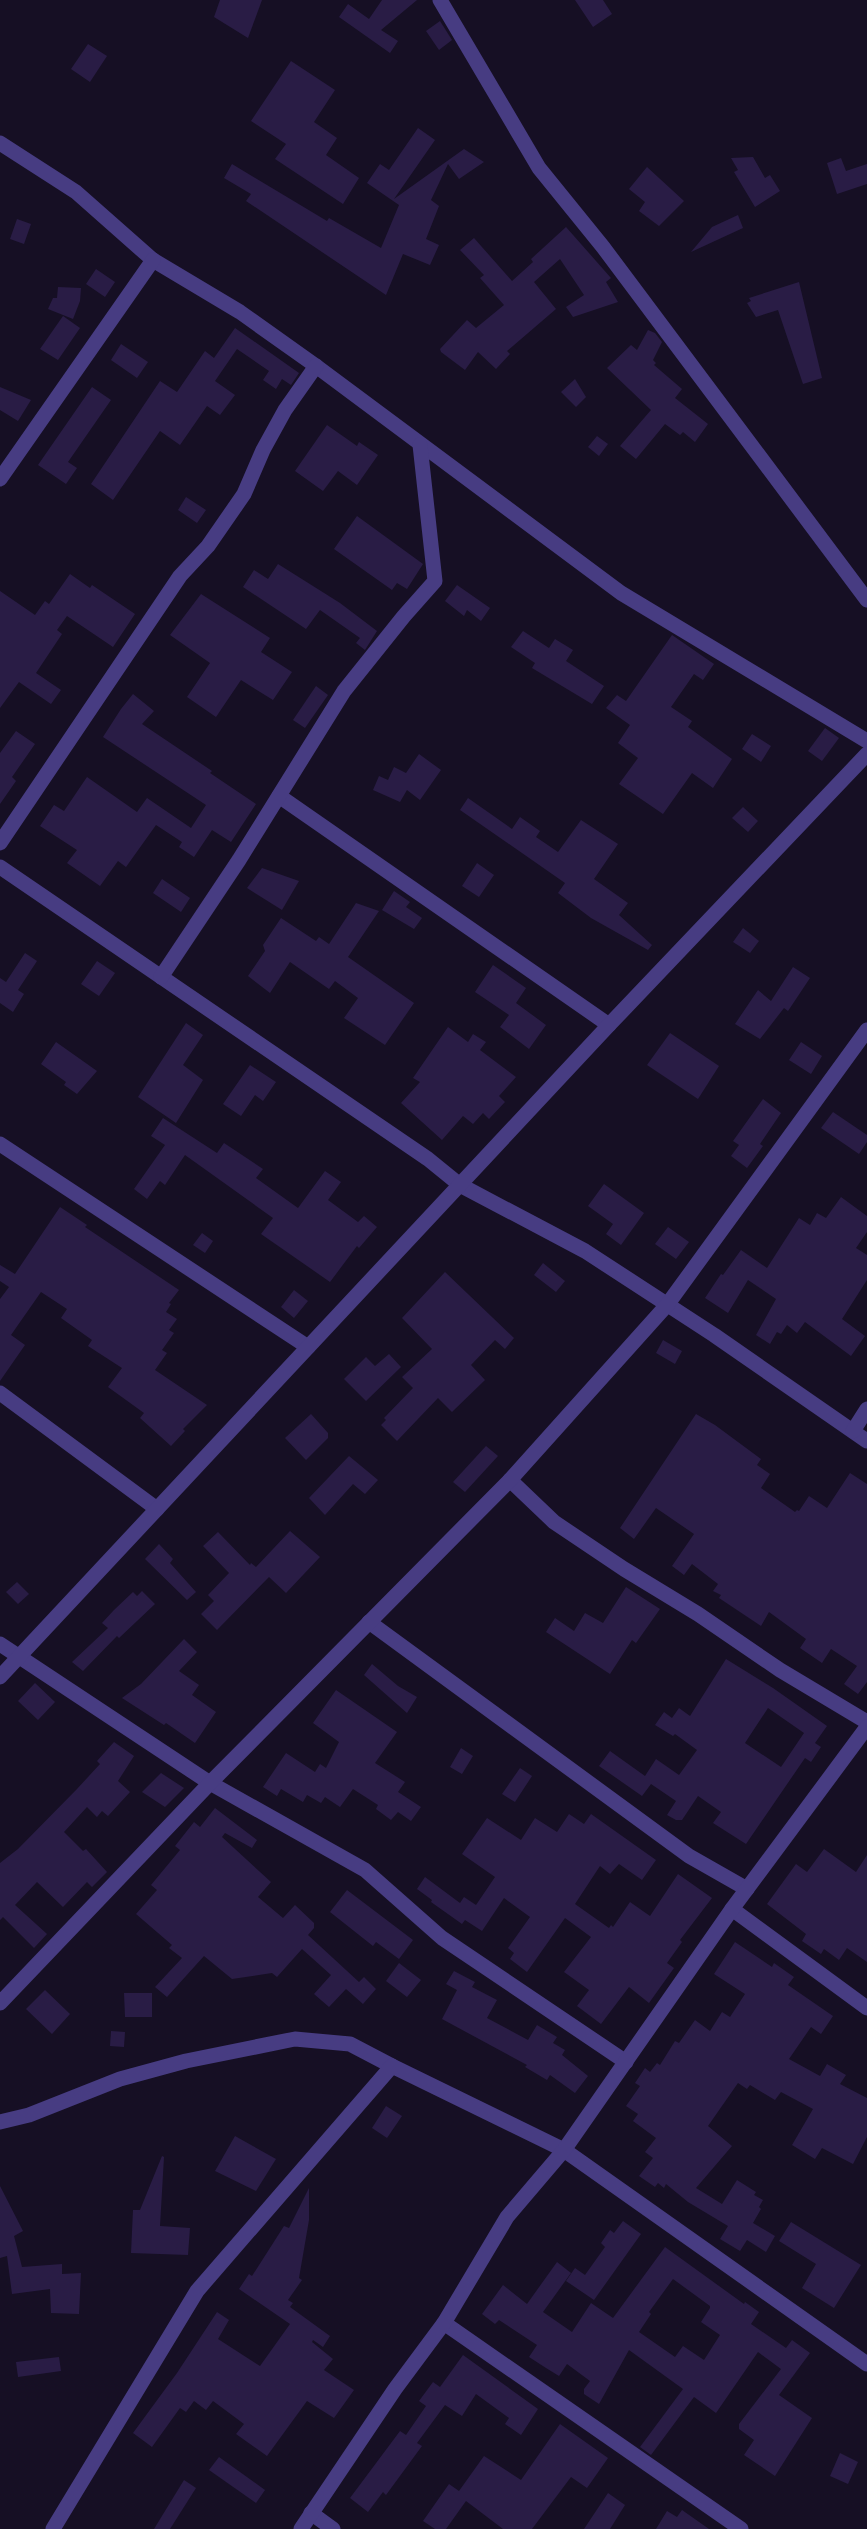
<svg xmlns="http://www.w3.org/2000/svg" width="867" height="2529" font-family="'Titillium Web',sans-serif">
<style>
.building{fill:#291c45;fill-rule:evenodd}
.lines{fill:none;stroke-linecap:round;stroke-linejoin:round}
.minor{stroke:#473c82;stroke-width:15}
.tertiary{stroke:#473c82;stroke-width:15}
</style>
<rect width="100%" height="100%" fill="#160f24"/>
<g class="building">
<path d="M220 0H262L248 38 214 17Z"/>
<path d="M382 0H417L381 30 398 41 390 53 339 17 348 4 369 19Z"/>
<path d="M575 0H603L612 14 593 27Z"/>
<path d="M440 21 452 40 439 50 426 31Z"/>
<path d="M88 44 107 56 90 82 71 69Z"/>
<path d="M291 61 335 90 314 122 337 138 326 155 359 178 343 204 275 159 286 144 251 121Z"/>
<path d="M418 128 435 140 394 199 464 149 484 162 459 179 448 164 431 200 439 206 426 239 439 245 430 265 403 254 386 295 246 201 251 194 224 178 232 164 327 221 329 218 381 248 399 205 367 183 380 164 389 170Z"/>
<path d="M753 157 765 178 770 175 780 191 755 207 734 172 738 170 731 158Z"/>
<path d="M841 158 846 171 867 164V184L837 194 827 163Z"/>
<path d="M647 167 684 201 659 226 639 211 645 202 629 189Z"/>
<path d="M738 215 743 228 691 252 712 227Z"/>
<path d="M17 219 31 224 24 244 10 239Z"/>
<path d="M566 227 611 278 606 282 618 302 573 317 566 307 584 295 560 259 534 282 556 309 507 351 510 354 496 369 478 352 465 370 441 352 440 349 467 320 476 328 504 305 480 278 484 275 460 250 474 238 512 281 533 262 531 259Z"/>
<path d="M96 269 115 282 105 297 86 284Z"/>
<path d="M799 282 822 378 803 384 778 310 756 317 747 303 751 301 749 298Z"/>
<path d="M58 287 81 288 80 301 73 319 48 309 53 298H57Z"/>
<path d="M63 316 80 328 58 360 40 349Z"/>
<path d="M235 328 299 373 291 385 282 379 276 389 263 380 269 371 237 349 215 381 235 395 220 415 207 406 180 445 160 431 113 500 91 484 160 381 177 392 205 351 214 358Z"/>
<path d="M648 330 655 333 662 342 653 360 656 363 654 365 682 389 675 398 708 424 695 442 683 432 680 435 665 424 636 459 620 446 651 410 607 368 631 345 637 350Z"/>
<path d="M121 344 148 362 137 378 111 360Z"/>
<path d="M575 379 586 397 576 407 561 392Z"/>
<path d="M0 387 31 400 18 421 0 410Z"/>
<path d="M92 387 111 400 68 462 77 468 66 484 38 465Z"/>
<path d="M327 425 357 446 359 442 378 455 357 485 338 471 323 491 295 471Z"/>
<path d="M597 436 608 444 599 456 588 447Z"/>
<path d="M186 497 206 510 197 523 178 510Z"/>
<path d="M357 516 423 564 407 589 397 583 392 590 334 549Z"/>
<path d="M278 564 340 603 377 631 365 650 356 643 360 638 320 610 306 629 243 587 254 570 268 579Z"/>
<path d="M70 574 90 588 92 585 135 614 113 647 67 616 57 630 62 634 36 673 61 690 51 704 19 682 0 708V591L35 615 45 601 49 604Z"/>
<path d="M457 585 490 608 481 621 467 610 464 616 445 601Z"/>
<path d="M201 594 270 638 261 652 292 672 273 700 241 680 216 717 187 697 210 663 170 635Z"/>
<path d="M523 631 549 648 555 639 573 650 566 661 604 686 592 704 532 668 535 663 511 647Z"/>
<path d="M672 635 714 664 703 680 694 674 671 707 692 721 688 727 732 759 713 788 692 773 663 814 619 784 638 758 618 743 630 725 606 708 617 695 626 701Z"/>
<path d="M316 686 328 695 305 728 293 720Z"/>
<path d="M133 694 154 711 142 724 212 771 210 773 256 804 231 842 212 830 194 857 179 847 182 842 156 825 126 867 118 861 100 886 67 863 77 850 40 826 54 805 64 811 87 777 137 812 147 798 191 828 206 805 103 737 121 709Z"/>
<path d="M825 728 839 738 822 761 808 751Z"/>
<path d="M16 731 35 744 12 777 16 781 0 804V753Z"/>
<path d="M752 734 771 746 761 762 742 749Z"/>
<path d="M419 754 441 770 420 800 407 790 400 802 373 790 379 776 388 780 394 767 406 773Z"/>
<path d="M468 798 512 829 520 817 540 831 536 837 558 852 581 820 618 844 594 879 628 903 619 915 652 945 648 950 591 918 558 893 565 883 460 810Z"/>
<path d="M743 807 758 821 748 832 732 818Z"/>
<path d="M477 863 494 875 479 897 462 886Z"/>
<path d="M262 868 299 881 282 910 247 888Z"/>
<path d="M162 879 190 898 181 912 153 893Z"/>
<path d="M394 891 410 902 406 907 422 918 414 929 382 910Z"/>
<path d="M356 903 379 911 348 957 414 1003 385 1045 344 1018 358 998 335 981 329 989 290 962 270 993 248 976 265 951 263 945 281 918 316 941 319 937 329 944Z"/>
<path d="M743 928 759 941 750 953 733 942Z"/>
<path d="M25 953 37 961 18 990 24 994 13 1012 0 1003V978L6 982Z"/>
<path d="M97 961 115 973 99 996 81 984Z"/>
<path d="M493 965 526 988 516 1003 546 1025 529 1049 500 1027 509 1015 475 992Z"/>
<path d="M793 967 810 978 788 1011 784 1008 760 1039 735 1024 758 990 771 1001Z"/>
<path d="M186 1023 203 1035 183 1065 203 1080 176 1123 138 1097Z"/>
<path d="M448 1027 468 1042 473 1034 486 1042 480 1050 516 1077 499 1096 505 1102 489 1119 483 1113 473 1124 463 1116 442 1140 401 1103 420 1082 413 1078Z"/>
<path d="M670 1033 719 1066 698 1099 647 1065Z"/>
<path d="M56 1042 97 1071 77 1094 64 1085 66 1082 41 1064Z"/>
<path d="M801 1042 822 1056 811 1074 789 1060Z"/>
<path d="M250 1065 276 1082 263 1101 255 1095 241 1116 223 1104Z"/>
<path d="M763 1099 781 1113 760 1144 763 1146 747 1168 731 1156 739 1145 733 1141Z"/>
<path d="M833 1112 867 1135V1142L859 1154 821 1128Z"/>
<path d="M163 1118 217 1153 224 1143 263 1169 256 1178 298 1208 325 1171 341 1182 328 1200 358 1222 364 1216 377 1227 359 1248 357 1246 330 1282 261 1234 273 1218 185 1155 165 1185 160 1181 147 1199 134 1189 165 1145 151 1136Z"/>
<path d="M604 1184 644 1213 621 1245 606 1234 613 1224 588 1206Z"/>
<path d="M841 1197 867 1216V1232L856 1248 867 1255V1280L842 1319 865 1336 851 1356 805 1322 797 1333 787 1325 781 1334 777 1332 770 1344 756 1335 776 1299 748 1280 728 1313 705 1298 721 1274 723 1275 741 1250 767 1268 799 1218 810 1225 817 1213 826 1218Z"/>
<path d="M60 1207 87 1225 85 1227 179 1290 169 1303 171 1304 166 1312 177 1319 169 1330 174 1333 162 1350 167 1353 155 1370 207 1405 183 1429 185 1431 171 1446 140 1418 144 1413 108 1387 122 1368 88 1346 92 1340 61 1318 67 1309 41 1292 11 1335 25 1345 0 1381V1299L9 1287 0 1281V1265L15 1274Z"/>
<path d="M668 1227 689 1242 676 1259 655 1244Z"/>
<path d="M202 1233 213 1241 205 1253 193 1245Z"/>
<path d="M543 1263 565 1281 556 1292 534 1275Z"/>
<path d="M445 1272 514 1338 505 1349 495 1340 471 1365 485 1380 452 1412 438 1398 397 1441 381 1425 386 1420 384 1418 413 1388 402 1377 432 1349 402 1318Z"/>
<path d="M294 1290 308 1301 294 1318 281 1307Z"/>
<path d="M663 1340 682 1351 675 1364 656 1353Z"/>
<path d="M389 1354 401 1367 366 1401 344 1379 366 1357 375 1366Z"/>
<path d="M311 1414 328 1433V1438L306 1460 285 1438Z"/>
<path d="M696 1414 715 1425 761 1459 757 1465 770 1474 761 1488 795 1512 797 1510 799 1511 809 1496 827 1508 850 1473 867 1484V1682L858 1694 844 1684 857 1666 831 1649 822 1663 800 1648 806 1639 769 1612 761 1626 719 1598 721 1595 713 1591 718 1584 692 1564 684 1575 672 1566 694 1534 656 1508 634 1539 620 1528Z"/>
<path d="M486 1446 498 1456 465 1492 453 1482Z"/>
<path d="M349 1456 378 1480 365 1494 353 1484 325 1515 309 1498Z"/>
<path d="M290 1531 320 1557 286 1593 269 1577 217 1630 201 1614 214 1601 208 1595 229 1573 203 1546 218 1532 250 1565 251 1563 256 1567Z"/>
<path d="M159 1544 173 1559 170 1563 196 1592 187 1600 145 1559Z"/>
<path d="M17 1582 29 1594 18 1604 6 1592Z"/>
<path d="M626 1587 660 1609 636 1643 632 1640 610 1674 546 1632 555 1618 574 1631 585 1613 603 1623Z"/>
<path d="M142 1591 155 1604 119 1638 117 1636 83 1671 72 1662 108 1628 102 1623 114 1610 133 1592 137 1596Z"/>
<path d="M184 1639 197 1652 179 1671 199 1685 192 1695 216 1712 195 1743 166 1723 164 1725 122 1698 141 1684Z"/>
<path d="M726 1659 773 1688 827 1726 815 1743 821 1747 811 1762 805 1758 746 1844 713 1823 721 1812 698 1796 682 1820H676L667 1815 676 1801 651 1784 642 1796 599 1766 610 1751 645 1776 656 1759 679 1775 697 1750 675 1734 673 1736 655 1725 664 1712 672 1718 679 1708 690 1716ZM768 1708 804 1733 781 1767 745 1743Z"/>
<path d="M372 1664 398 1686 417 1697 407 1713 364 1675Z"/>
<path d="M35 1683 55 1702 38 1720 18 1701Z"/>
<path d="M336 1690 397 1732 375 1763 405 1782 398 1792 421 1807 411 1821 398 1812 391 1820 376 1809 378 1805 353 1789 340 1807 325 1797 321 1803 307 1795 303 1802 281 1789 277 1796 263 1787 286 1753 315 1772 320 1764 326 1768 339 1742 313 1723Z"/>
<path d="M114 1742 134 1756 118 1781 130 1792 108 1816 102 1811 97 1817 87 1807 64 1832 83 1851 86 1849 107 1872 92 1887 87 1882 63 1907 37 1882 15 1905 47 1934 34 1948 3 1917 0 1920V1863L18 1849 77 1789 100 1764 97 1761Z"/>
<path d="M461 1748 473 1756 462 1774 450 1767Z"/>
<path d="M520 1768 532 1776 515 1802 502 1794Z"/>
<path d="M161 1773 184 1788 165 1807 142 1792Z"/>
<path d="M215 1808 257 1840 252 1848 225 1833 222 1837 271 1882 258 1897 283 1918 295 1905 314 1923V1928L308 1935 359 1982 364 1977 376 1989 363 2004 346 1989 329 2007 314 1994 331 1975 302 1949 277 1977 272 1973 232 1979 204 1956 167 1997 155 1987 182 1958 169 1948 172 1945 136 1914 157 1890 151 1885 180 1850 175 1846 194 1822 200 1827Z"/>
<path d="M569 1814 584 1824 591 1814 656 1860 642 1880 619 1864 610 1874 600 1866 575 1904 609 1928 611 1925 613 1927 630 1902 650 1916 678 1874 712 1898 680 1940 682 1942 667 1963 674 1968 649 2003 629 1987 601 2024 577 2006 589 1990 564 1972 591 1937 565 1918 527 1972 510 1959 514 1953 508 1948 530 1917 504 1898 482 1931 465 1920 462 1924 431 1902 432 1900 417 1889 425 1877 460 1903 464 1897 476 1905 495 1877 462 1854 487 1818 521 1840 535 1818 557 1832Z"/>
<path d="M824 1849 856 1872 867 1855V1962L847 1948 839 1960 824 1949 821 1954 802 1941 806 1934 767 1904 796 1864 807 1872Z"/>
<path d="M347 1890 413 1940 399 1959 376 1942 373 1946 330 1912Z"/>
<path d="M735 1942 772 1967 774 1963 794 1977 788 1985 833 2016 821 2034 811 2027 789 2059 820 2076 827 2064 846 2075 840 2084 867 2098V2137L853 2164 822 2148 815 2159 792 2145 813 2109 781 2092 775 2100 750 2085 747 2089 738 2083 708 2126 732 2146 696 2188 722 2204 737 2180 756 2192 754 2195 763 2200 759 2207 761 2209 753 2223 775 2236 766 2252 747 2240 740 2251 720 2239 728 2226 688 2202 666 2184 664 2188 658 2183 655 2187 639 2176 653 2158 645 2152 656 2138 633 2121 638 2114 626 2106 640 2086 635 2083 645 2068 650 2072 657 2063 660 2065 675 2041 679 2043 695 2020 710 2031 722 2012 730 2017 745 1994 714 1974Z"/>
<path d="M399 1963 421 1980 407 1997 386 1981Z"/>
<path d="M454 1971 475 1982 472 1987 497 2000 487 2018 528 2040 537 2025 557 2037 553 2043 565 2050 562 2055 588 2076 575 2093 550 2075 547 2080 525 2067 527 2065 442 2019 457 1990 446 1984Z"/>
<path d="M45 1990 70 2014 52 2034 26 2009Z"/>
<path d="M124 1993H152V2017H125Z"/>
<path d="M111 2031 125 2032 124 2047 110 2046Z"/>
<path d="M386 2106 402 2116 387 2138 372 2128Z"/>
<path d="M235 2136 276 2159 256 2191 215 2171Z"/>
<path d="M162 2156 164 2157 160 2226 190 2228 188 2255 131 2253 133 2210H140Z"/>
<path d="M0 2186 23 2231 14 2236 22 2267 62 2264V2274L81 2273 79 2314 51 2313 50 2289 12 2294 7 2256 0 2258Z"/>
<path d="M309 2188V2220L299 2278 302 2280 288 2300 293 2303 290 2307 330 2336 323 2347 313 2340 312 2342 333 2359 324 2370 354 2390 334 2418 307 2401 267 2456 236 2434 244 2424 213 2401 206 2410 194 2401 186 2412 180 2408 152 2447 133 2433 177 2373 217 2312 229 2320 218 2339 260 2366 290 2324 239 2289 249 2274 252 2276 284 2226 289 2228Z"/>
<path d="M623 2221 641 2234 594 2300 566 2281 575 2268 585 2275 605 2247 601 2243 610 2230 614 2233Z"/>
<path d="M791 2222 861 2265 834 2308 802 2288 816 2264 779 2241Z"/>
<path d="M665 2247 744 2304 745 2302 759 2312 751 2324 786 2348 792 2340 810 2353 779 2395 812 2418 775 2476 744 2455 754 2440 739 2429V2424L781 2369 758 2352 716 2413 694 2397 651 2455 640 2447 683 2389 629 2350 599 2404 584 2394V2389L590 2381 567 2364 559 2376 546 2368 529 2357 537 2345 499 2320 495 2324 482 2314 503 2285 527 2304 557 2262 571 2273 543 2312 572 2332 591 2303 613 2318ZM673 2279 710 2306V2308L701 2322 720 2335 704 2360 683 2346 675 2357 639 2332 651 2314 649 2312Z"/>
<path d="M463 2355 538 2409 521 2435 505 2424 509 2418 476 2394 462 2416 445 2405 417 2443 422 2446 386 2495 383 2492 368 2512 350 2498 400 2431 406 2435 426 2406 419 2401 433 2382 440 2387Z"/>
<path d="M59 2357 61 2371 18 2377 16 2362Z"/>
<path d="M560 2424 608 2458 587 2488 571 2477 532 2529H503L466 2501 446 2529H435L423 2521 449 2484 459 2491 484 2456 521 2480Z"/>
<path d="M840 2453 858 2462 848 2484 830 2476Z"/>
<path d="M219 2457 265 2490 256 2503 209 2470Z"/>
<path d="M184 2480 196 2488 170 2529H154Z"/>
<path d="M608 2493 625 2505 610 2529H584Z"/>
<path d="M682 2510 709 2529H656L667 2511 677 2517Z"/>
</g>
<g class="lines">
<g class="minor">
<path d="M440 0 539 168 603 247 867 600"/>
<path d="M0 143 76 192 153 260 240 312 316 366 621 593 867 741"/>
<path d="M0 479 153 260"/>
<path d="M279 796 609 1025"/>
<path d="M0 843 180 576 208 546 244 494 263 450 285 410 316 366"/>
<path d="M0 867 428 1159 460 1185 585 1251 714 1335 867 1441"/>
<path d="M161 977 239 860 344 691 404 616 435 581 420 445"/>
<path d="M0 1144 308 1347"/>
<path d="M0 1393 157 1509"/>
<path d="M853 1431 867 1409"/>
<path d="M510 1480 554 1522 624 1569 698 1614 780 1670 867 1722"/>
<path d="M369 1622 689 1856 747 1889"/>
<path d="M0 1644 210 1783 365 1870 442 1938 626 2062"/>
<path d="M732 1909 867 2008"/>
<path d="M0 2003 210 1783 510 1480 667 1305 867 1030"/>
<path d="M0 2122 29 2115 120 2079 186 2061 295 2039 350 2044 392 2066"/>
<path d="M444 2323 741 2529"/>
<path d="M311 2513 333 2529"/>
<path d="M53 2529 197 2291 392 2066 564 2150 867 2364"/>
<path d="M301 2529 395 2389 444 2323 507 2217 564 2150 732 1909 867 1727"/>
</g>
<path class="tertiary" d="M0 1677 609 1025 867 754"/>
</g>
</svg>
